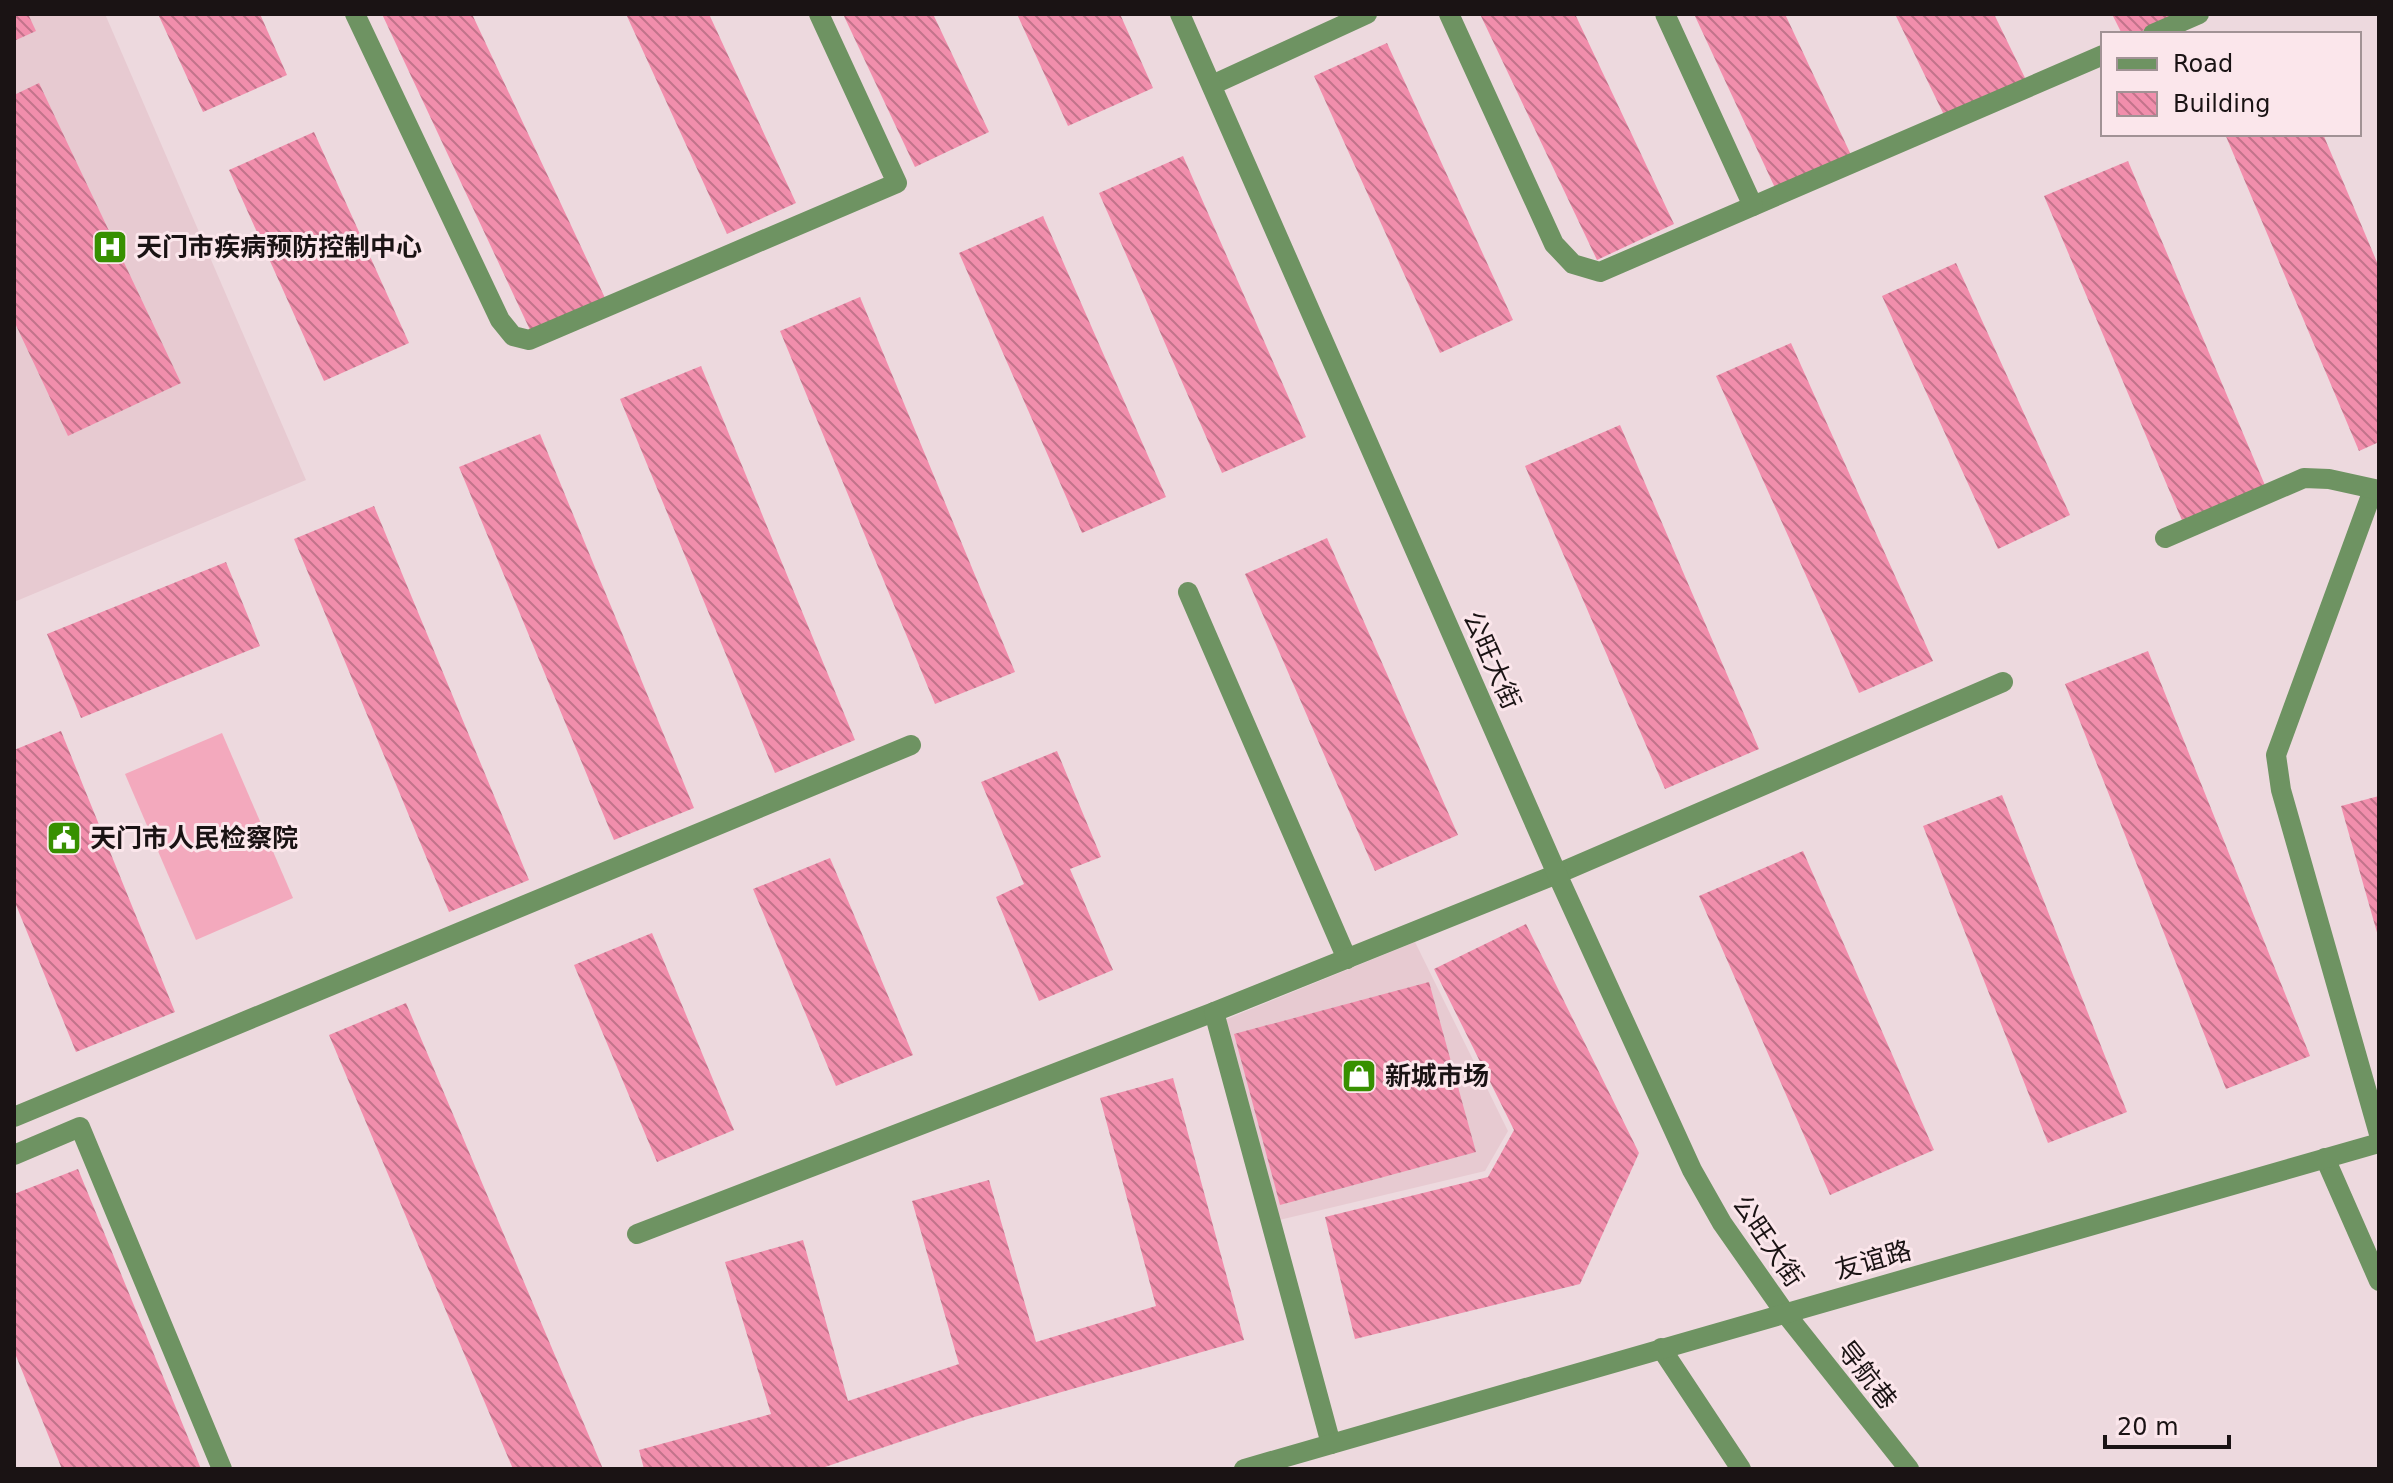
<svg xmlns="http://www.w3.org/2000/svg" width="2393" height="1483" font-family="'DejaVu Sans','Noto Sans SC',sans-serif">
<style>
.built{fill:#e7cad1}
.pitch{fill:#f3a9bd}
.building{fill:url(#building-back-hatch)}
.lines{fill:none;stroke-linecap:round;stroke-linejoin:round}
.lane{stroke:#6e9362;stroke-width:20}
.street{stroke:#6e9362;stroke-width:20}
.labels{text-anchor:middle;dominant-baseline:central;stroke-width:6;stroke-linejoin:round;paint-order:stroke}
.poi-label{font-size:26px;font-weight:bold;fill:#1a1314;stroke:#fbe6eb;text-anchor:start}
.street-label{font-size:26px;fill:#1a1314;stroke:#fbe6eb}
</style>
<defs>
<pattern id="building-back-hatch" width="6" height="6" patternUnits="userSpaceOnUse" patternTransform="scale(2)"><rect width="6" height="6" fill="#f18eac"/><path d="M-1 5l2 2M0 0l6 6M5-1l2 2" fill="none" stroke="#c2738b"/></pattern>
</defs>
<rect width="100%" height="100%" fill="#edd9de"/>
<g class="built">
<path d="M14 14H105L306 480 14 602Z"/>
<path d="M1415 942 1508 1131 1485 1171 1275 1221 1222 1021Z"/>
</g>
<path class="pitch" d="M222 733 293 898 196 940 125 774Z"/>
<g class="building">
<path d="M14 14H28L36 31 14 41Z"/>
<path d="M158 14H260L287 75 203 112Z"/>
<path d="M382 14H472L605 298 531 332Z"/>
<path d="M626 14H709L796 203 727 234Z"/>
<path d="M843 14H933L989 132 915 167Z"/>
<path d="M1017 14H1120L1153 88 1068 126Z"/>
<path d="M1480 14H1575L1674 224 1597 260Z"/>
<path d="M1694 14H1785L1851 155 1776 190Z"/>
<path d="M1895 14H1994L2026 80 1945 117Z"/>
<path d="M2112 14H2177L2136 34H2122Z"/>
<path d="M1387 43 1513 320 1440 353 1314 76Z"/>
<path d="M39 83 181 383 68 436 14 321V95Z"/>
<path d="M314 132 409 343 324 381 229 170Z"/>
<path d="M2225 134H2323L2379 267V442L2359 451Z"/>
<path d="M1183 156 1306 437 1222 473 1099 193Z"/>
<path d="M2128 161 2267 490 2184 525 2044 196Z"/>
<path d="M1043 216 1166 497 1082 533 959 253Z"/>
<path d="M1956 263 2070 515 1998 549 1882 296Z"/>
<path d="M860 297 1015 672 935 704 780 331Z"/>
<path d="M1791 343 1933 661 1859 693 1716 376Z"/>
<path d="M701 366 855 740 775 773 620 399Z"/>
<path d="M1620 425 1759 749 1665 789 1525 466Z"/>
<path d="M540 434 694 808 614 840 459 467Z"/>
<path d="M374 506 529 880 449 912 294 539Z"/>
<path d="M1327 538 1458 835 1375 871 1245 574Z"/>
<path d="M226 562 260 646 81 718 47 634Z"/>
<path d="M2148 651 2310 1056 2226 1089 2065 684Z"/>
<path d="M61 731 175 1012 76 1052 14 900V750Z"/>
<path d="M1057 751 1101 857 1070 869 1113 970 1039 1001 996 897 1024 884 981 782Z"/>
<path d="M2002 795 2127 1112 2048 1143 1923 826Z"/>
<path d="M2379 796V936H2378L2341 806Z"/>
<path d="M1803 851 1934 1150 1830 1195 1699 896Z"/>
<path d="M830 858 913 1055 836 1086 753 889Z"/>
<path d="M1526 924 1639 1153 1580 1284 1355 1339 1325 1217 1488 1177 1514 1130 1434 969Z"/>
<path d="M652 933 734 1130 657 1162 574 965Z"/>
<path d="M1429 982 1476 1152 1280 1205 1234 1034Z"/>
<path d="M406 1003 603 1469H513L329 1035Z"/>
<path d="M1173 1078 1244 1340 974 1417 819 1469H644L639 1450 771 1414 725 1262 803 1240 848 1401 959 1364 912 1201 989 1180 1036 1342 1156 1306 1100 1098Z"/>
<path d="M78 1169 201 1469H62L14 1351V1194Z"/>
</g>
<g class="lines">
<g class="lane">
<path d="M355 14 500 320 513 336 529 340 897 183 819 14"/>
<path d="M1449 14 1554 244 1573 264 1600 272 2103 55"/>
<path d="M1665 14 1753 206"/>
<path d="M2153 34 2199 14"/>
<path d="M1212 85 1367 14"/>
<path d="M2373 490 2276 755 2281 790 2379 1134"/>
<path d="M2165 538 2304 478 2329 479 2379 490"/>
<path d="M1188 592 1347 959"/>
<path d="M14 1117 911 745"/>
<path d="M14 1155 80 1127 222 1469"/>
<path d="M2325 1158 2379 1281"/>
<path d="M637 1234 1214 1012"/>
<path d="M1661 1348 1741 1469"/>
<path d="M1331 1444 1214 1012 1557 874 2003 682"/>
</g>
<g class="street">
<path d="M1180 14 1557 874 1692 1170 1722 1223 1785 1313 1909 1469"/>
<path d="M1244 1469 2379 1143"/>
</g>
</g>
<defs>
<g id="hospital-square" transform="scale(1.8)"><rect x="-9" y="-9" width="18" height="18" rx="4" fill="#379000" stroke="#fbe6eb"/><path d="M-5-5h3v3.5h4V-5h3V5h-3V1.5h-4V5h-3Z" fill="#fff"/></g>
<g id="civic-square" transform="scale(1.8)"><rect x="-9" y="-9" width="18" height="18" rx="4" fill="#379000" stroke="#fbe6eb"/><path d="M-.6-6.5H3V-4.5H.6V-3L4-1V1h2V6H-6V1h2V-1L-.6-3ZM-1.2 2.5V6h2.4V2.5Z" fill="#fff"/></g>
<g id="shop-square" transform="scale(1.8)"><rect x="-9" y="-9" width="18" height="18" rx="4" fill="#379000" stroke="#fbe6eb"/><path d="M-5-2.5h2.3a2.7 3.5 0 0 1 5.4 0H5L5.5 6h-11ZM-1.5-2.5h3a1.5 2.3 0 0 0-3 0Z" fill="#fff"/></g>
</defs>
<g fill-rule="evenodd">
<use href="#hospital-square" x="110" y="247"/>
<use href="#civic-square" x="64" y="838"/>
<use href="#shop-square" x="1359" y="1076"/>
</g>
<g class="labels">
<g class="poi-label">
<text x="136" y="247">天门市疾病预防控制中心</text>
<text x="90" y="838">天门市人民检察院</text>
<text x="1385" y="1076">新城市场</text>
</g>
<g class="street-label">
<text transform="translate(1492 660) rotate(66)">公旺大街</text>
<text transform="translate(1768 1241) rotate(56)">公旺大街</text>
<text transform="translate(1873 1260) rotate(-16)">友谊路</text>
<text transform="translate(1867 1375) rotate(52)">导航巷</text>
</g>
</g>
<rect width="2393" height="1483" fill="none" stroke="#1a1314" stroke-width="32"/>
<rect x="2101" y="32" width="260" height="104" fill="#fbe6eb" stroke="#a19295" stroke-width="2"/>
<rect x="2117" y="58" width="40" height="12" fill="#6e9362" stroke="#a19295" stroke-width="2"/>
<text x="2173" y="72" font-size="24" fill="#1a1314">Road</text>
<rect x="2117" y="92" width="40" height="24" fill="url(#building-back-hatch)" stroke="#a19295" stroke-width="2"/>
<text x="2173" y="112" font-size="24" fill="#1a1314">Building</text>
<path d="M2105 1435v12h124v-12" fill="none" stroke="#1a1314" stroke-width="4"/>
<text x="2117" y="1435" font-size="24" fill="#1a1314" stroke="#fbe6eb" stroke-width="6" paint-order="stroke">20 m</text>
</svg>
